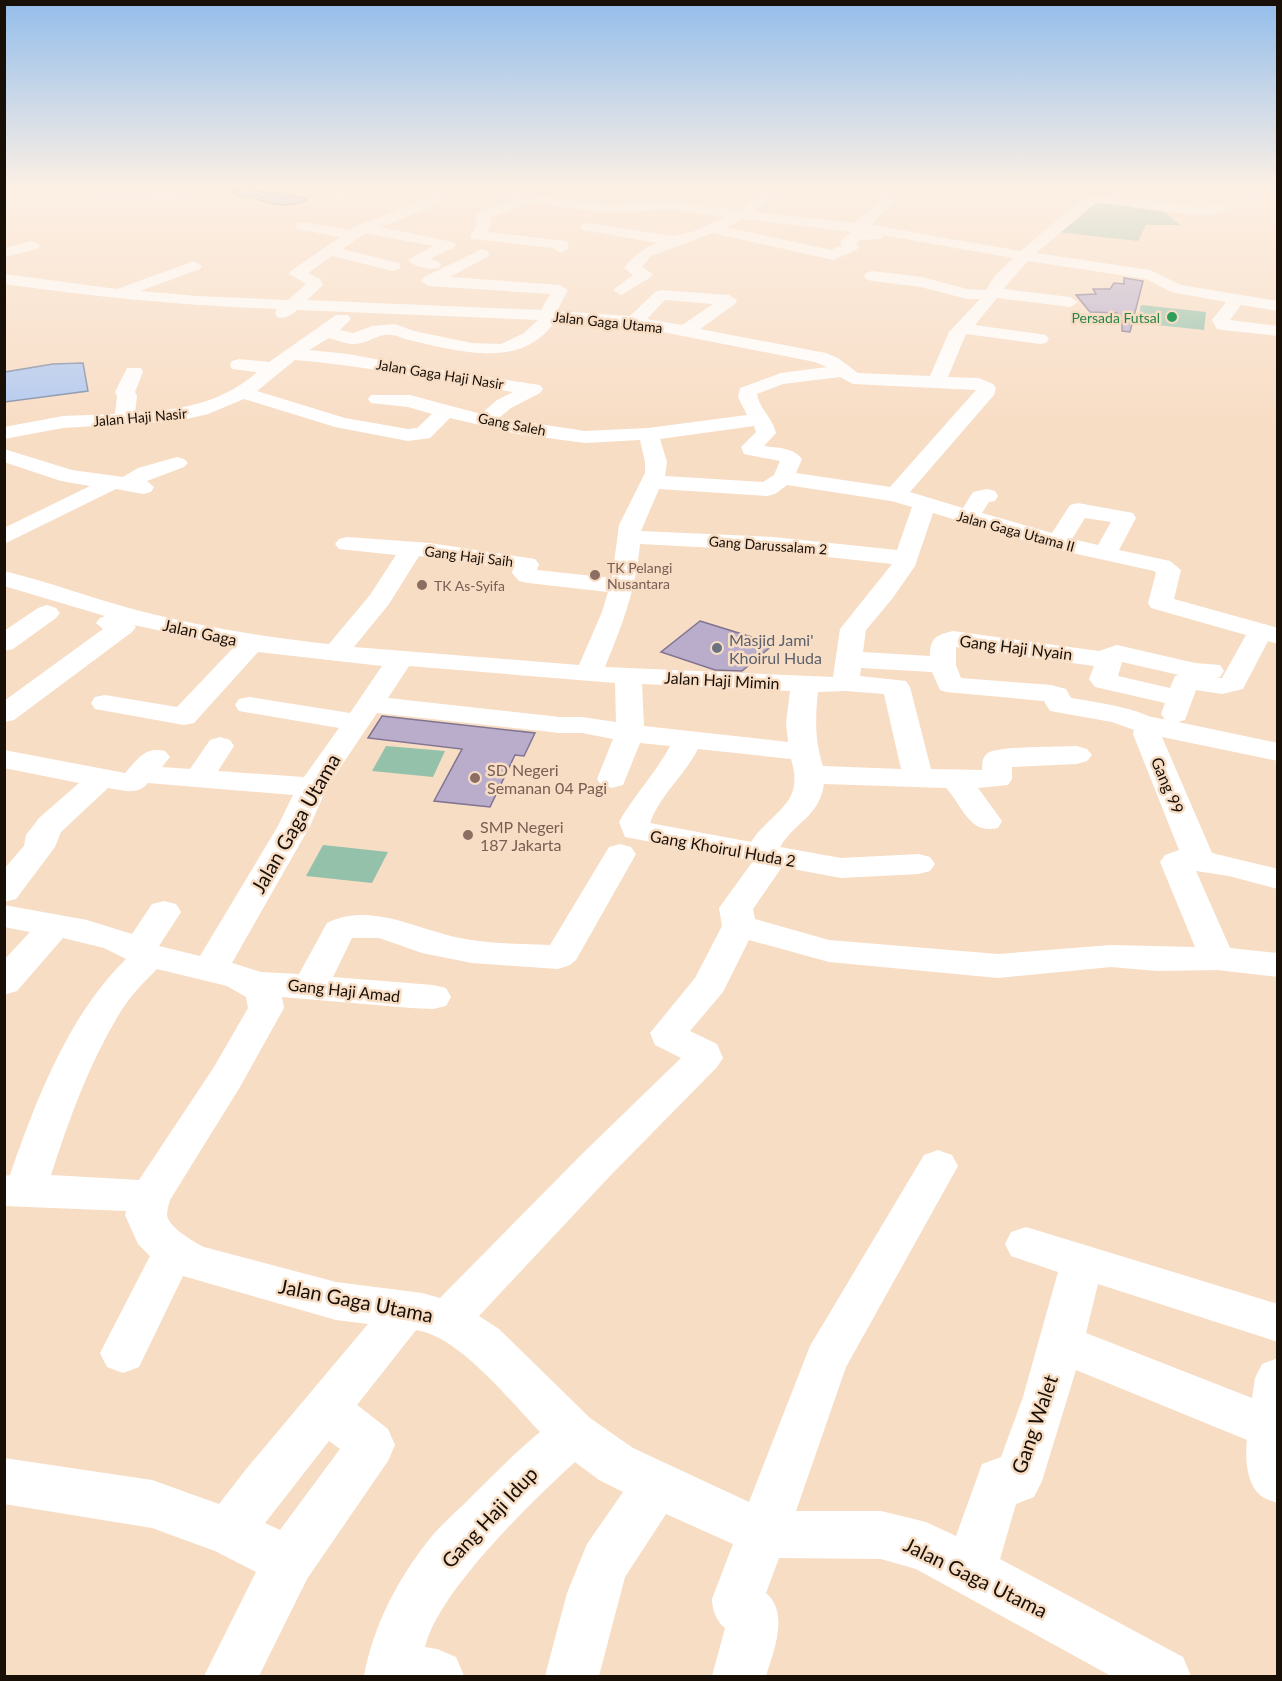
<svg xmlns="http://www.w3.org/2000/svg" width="1282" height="1681" font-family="Lato,sans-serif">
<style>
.green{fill:#94c1aa}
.water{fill:#b4caf0;stroke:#8592aa;stroke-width:1.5}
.building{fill:#b9adcb;stroke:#807490;stroke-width:1.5}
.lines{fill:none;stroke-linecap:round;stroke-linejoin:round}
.minor{fill:#fff;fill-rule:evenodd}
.leisure-dot{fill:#2e9e5b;stroke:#f8ddc5;stroke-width:2}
.education-dot{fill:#8d6e63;stroke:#f8ddc5;stroke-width:2}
.worship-dot{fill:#6b7280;stroke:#f8ddc5;stroke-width:2}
.labels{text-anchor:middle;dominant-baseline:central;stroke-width:5;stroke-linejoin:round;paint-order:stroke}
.far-leisure-label{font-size:14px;fill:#27864d;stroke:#f8ddc5;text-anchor:end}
.far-street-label{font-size:14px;fill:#180f07;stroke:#f8ddc5}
.far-education-label{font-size:14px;fill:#785e54;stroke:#f8ddc5;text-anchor:start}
.street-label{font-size:16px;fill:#180f07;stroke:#f8ddc5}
.worship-label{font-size:16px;fill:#5b616d;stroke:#f8ddc5;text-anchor:start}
.education-label{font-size:16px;fill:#785e54;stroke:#f8ddc5;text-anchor:start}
.near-street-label{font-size:20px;fill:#180f07;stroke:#f8ddc5}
</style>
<rect width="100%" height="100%" fill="#f8ddc5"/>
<g class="green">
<path d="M1097 202 1156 205 1180 225H1146L1138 241 1058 232Z"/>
<path d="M1141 305 1206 312 1204 330 1137 323Z"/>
<path d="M386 746 445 751 433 777 372 771Z"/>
<path d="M323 845 388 852 372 883 306 876Z"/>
</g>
<g class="water">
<path d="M243 189C253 190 302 196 307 200 289 208 274 205 257 199L269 196H237L232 191Z"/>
<path d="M83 363 88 391 5 402V372L53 364Z"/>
</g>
<g class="building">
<path d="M1124 278 1143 281 1130 332 1122 331V321L1116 320 1117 313 1090 312 1076 295 1096 294 1093 289H1110L1114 283 1124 284Z"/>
<path d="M700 621 774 644 742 671 715 670 661 652Z"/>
<path d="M382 716 535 733 524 756 515 755 490 807 434 801 462 749 368 738Z"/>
</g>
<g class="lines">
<g class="minor">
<path d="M4 188H14L4 194Z"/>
<path d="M54 188 186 193 193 197 186 201 58 196 51 192Z"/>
<path d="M337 188H352L341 201H331L329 198Z"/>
<path d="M443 188H487L600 204 675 202 739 210 762 191 806 188 798 196 771 198 754 212 855 223 880 201 863 188C878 188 886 189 895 201L871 225 1021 251 1083 198 1112 195 1117 188H1131L1124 197 1199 207 1220 205 1227 209C1212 224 1121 203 1096 203L1036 253 1150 270 1181 285 1278 301V311L1241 305 1230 320 1278 326V336L1223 330 1217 329 1212 320 1226 302 1171 292 1146 279 1028 261 1003 289 1070 297 1078 302 1070 307 997 298 975 325 1040 334 1046 335 1049 339 1046 343 1040 344 966 334 948 377 979 378 993 384 996 388 994 395 910 492 963 508 973 492 987 489 995 491 998 496 995 501 989 502 982 513 1052 533 1070 505 1078 503 1133 513 1136 518 1119 550 1170 561 1181 570 1174 599 1278 628V644L1268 641 1243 689 1222 694 1196 690 1185 720 1178 722 1278 743V761L1162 737 1212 853 1278 869V889L1229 876 1196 871 1230 948 1278 953V977L1217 970 1157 971 1111 967 998 978 829 962 749 940 723 992 690 1031 717 1044 723 1058 717 1067 609 1177 479 1316 499 1329 590 1418 633 1448 749 1502 810 1346 924 1155 938 1150 952 1155 958 1166 846 1367 796 1511H881L926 1522 956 1536 982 1464 1001 1457 1023 1397 1058 1272 1011 1256 1005 1244 1011 1232 1026 1227 1278 1304V1342L1098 1284 1086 1333 1252 1398 1255 1378 1262 1364 1278 1358V1503C1272 1501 1264 1499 1260 1495 1246 1483 1245 1456 1247 1440L1076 1370 1042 1481 1034 1497 1016 1504 1000 1559 1183 1657 1191 1676H1111L916 1569 881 1559 779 1558 766 1593C790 1613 773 1653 766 1676H712L725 1628C717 1622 712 1610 712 1599L733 1544 666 1514 625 1577 599 1676H545L567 1593 587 1544 623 1492 599 1480 575 1462C532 1501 438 1592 425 1647L437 1649 456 1657 464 1676H364C373 1627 397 1580 428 1541 441 1524 459 1510 473 1495 495 1473 516 1452 540 1432 510 1401 459 1336 416 1330L357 1405 388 1429 395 1445 388 1461 307 1579 259 1676H204L256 1572 215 1551 152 1528 4 1504V1458L152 1480 219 1504 247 1468 368 1324 336 1320 183 1276 139 1367 123 1373 107 1367 100 1353 150 1256 138 1244 125 1215 126 1211 4 1206V1176L10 1175C36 1100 68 1016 126 959L104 948 63 938 17 991 4 995V960L30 932 4 927V905L87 920 132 934 152 904 164 901 176 904 181 912 159 946 200 956 278 826 293 795 148 783C137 796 123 790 108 788L61 832 55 847 16 899 4 902V869L24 846 26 835 39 818 79 783 4 768V750L125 773C138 759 145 746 165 751L170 757 162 767 190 769 210 740 220 737 230 740 234 746 218 771 304 777 339 728 239 711 235 705 239 699 249 697 350 713 382 666 258 652 194 723 184 725 95 709 91 703 95 697 105 695 177 707 234 647 134 625 136 627 132 632 14 720 4 722V701L103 629 96 623 100 618 105 616 4 586V571C50 582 94 599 140 611 203 627 265 637 329 644L370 595 396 555 339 549 335 544 339 539 347 537 430 543 535 559 539 564 537 570 612 578 619 525 645 473V462L640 440 585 443 518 434 450 418 430 438 408 441 335 427 244 399 208 414 178 421 63 428 4 439V427L63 416 115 414 117 396 115 392 127 368H141L143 372 135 392 137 396 135 413C180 410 222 403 257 372L232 369 230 365 232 361 239 359 269 362 336 315H348L351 319 340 330 353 333 372 326 395 324 414 331 472 343 501 344 524 333 538 320 297 310C290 316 286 319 277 317L275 313 277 309C186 306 95 297 4 284V274L117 289 194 261 202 266 200 269 140 291 197 296 288 300 306 284 289 274 291 271 340 237 297 229 295 226 297 223 302 222 350 230 358 225 415 204ZM456 192 512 200 477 213 475 216 477 225 470 236 472 239 553 248 561 253 569 248 567 241 487 232 491 225 490 218 530 203 600 212 675 210 725 217 695 231 673 236 588 223 583 224 581 227 583 230 657 243C643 249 634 255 624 268L633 275 613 290 621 295 651 277 653 274 642 267 651 256 713 233 833 260 856 250 859 247 856 243 860 240 881 239 883 235 1013 258 994 277 986 290 967 289 922 277 872 271 866 273 864 276 866 279 872 281 921 287 967 299H980L949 332 930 376 858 373 838 358 826 353 700 329 735 304 737 300 729 295 661 290 655 292 630 316 557 311 568 290 560 285 450 277 487 257 490 254 487 251 482 249 424 277 421 281 429 286 550 294 541 310 307 300 323 285 320 279 308 273 332 256 393 271 399 269 401 266 399 263 342 249 366 233 433 246 408 260C414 267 430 270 439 268L441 265 439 262 430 259 453 248 456 245 453 242 380 227 425 210ZM743 219 851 232 840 242 842 245 831 250 726 227ZM665 300 713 304 682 325 647 319ZM555 321 642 328 815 362 827 367 781 373 740 388 738 397 747 415 648 428 585 431 499 418 511 408 540 393 543 389 540 385 408 365 348 354 309 350 329 338C337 340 348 345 356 344 369 343 378 333 392 335 397 335 403 339 409 340 458 351 522 371 555 321ZM295 360C368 366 440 381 513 392L497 400 481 414 410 395H371L368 399 371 403 408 407 432 414 417 428 408 429 345 418 257 391ZM840 377 853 384 976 390 890 487 796 473 802 459C793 447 777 448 764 446L776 433C772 417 760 410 757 394L783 384ZM754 426 756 432 741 447 744 454 780 461 774 475 763 482 665 476 667 462 660 439ZM787 485 891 501 912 507 897 550 773 537 641 531 659 489 767 496 775 494ZM933 513 1050 548 1154 571 1156 573 1148 603 1151 608 1246 635 1222 678H1216L1220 677 1224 671 1220 665 1195 663 1117 645 1099 651 953 631C936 635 930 638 930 656L863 652 866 630 892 599 915 566ZM1085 518 1111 522 1098 545 1072 539ZM640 544 773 551 892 564 840 629 833 677 605 667C622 626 636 589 640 544ZM419 556 513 569 512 573 519 581 528 583 608 592 602 612 579 665 354 647 389 604ZM956 647 1094 666 1089 679 1095 687 1165 703 1161 714 1165 719C1152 719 1141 712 1128 709 1109 704 1090 701 1071 698L1066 689 1051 685 961 678 956 665ZM1122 662 1179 675 1175 676 1170 688 1118 676ZM409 666 615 683 616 722 582 717H560L388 698ZM861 668 932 672 940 690 946 692 1044 701 1050 711 1112 722 1134 730 1133 734 1179 850 1165 855 1160 862 1195 947 1111 945 998 954 829 940 755 919 753 909 782 867 841 878 919 874 930 871 935 864 930 857 919 854 841 858 780 847C796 821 819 817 824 784L946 788C963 806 969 835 998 828L1002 821 978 788 1008 785 1012 779V767L1077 764 1087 761 1092 755 1087 749 1077 746C1061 747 998 746 988 753 982 757 982 764 982 770L931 769 910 687 906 681 860 676ZM642 684 790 691 786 723 788 742 644 726ZM846 691 884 694 901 769 823 766C815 742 815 719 818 692ZM377 713 560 733H582L613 739 597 779 601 785 612 788 623 785 640 743 670 746C656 773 634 795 619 822L625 837 753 861 719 908 722 926 695 978 650 1033 655 1045 681 1058 581 1155 440 1298 422 1293 336 1282 204 1247C194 1242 168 1227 167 1215 167 1210 169 1204 170 1200L240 1087 284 1008 282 997 411 1008 433 1009 446 1006 451 997 446 988 433 985 333 977 352 938H379L422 953 472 963 558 969 570 965 576 960 636 854 631 847 620 844 609 847 550 945C524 944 497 944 471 940 423 934 374 900 327 923L299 974 261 972 232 963 310 826 327 787ZM698 749 791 759C805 805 773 809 751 842L650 823C659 796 685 775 698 749ZM157 969 227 986 246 997 248 1008 214 1067 139 1180 51 1175C69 1119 90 1061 121 1011 131 995 144 982 157 969ZM329 1441 340 1449 280 1530 265 1523Z"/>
<path d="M1195 188C1212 188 1252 185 1264 196L1257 200 1202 192Z"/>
<path d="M32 241 37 243 40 246 37 249 4 257V248Z"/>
<path d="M4 449 72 470 123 477 138 468 170 459 177 457 184 459 188 463 184 467 147 481 154 487 151 492 143 494 116 489 4 544V528L90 486 61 481 4 462Z"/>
<path d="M47 605 56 608 60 613 56 618 13 649 4 651V631L38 608Z"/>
</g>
</g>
<linearGradient id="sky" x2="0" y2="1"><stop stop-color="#93bdeb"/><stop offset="0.44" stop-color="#fcf0e5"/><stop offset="1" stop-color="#fcf0e5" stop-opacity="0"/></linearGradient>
<rect width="1282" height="424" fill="url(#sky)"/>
<circle class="leisure-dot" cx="1172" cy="317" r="6"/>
<g class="education-dot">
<circle cx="595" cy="575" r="6"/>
<circle cx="422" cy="585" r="6"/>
<circle cx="475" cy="778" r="6"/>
<circle cx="468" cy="835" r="6"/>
</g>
<circle class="worship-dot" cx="717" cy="648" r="6"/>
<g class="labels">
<g class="far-leisure-label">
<text x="1160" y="317">Persada Futsal</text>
</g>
<g class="far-street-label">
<text transform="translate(608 322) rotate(6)">Jalan Gaga Utama</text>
<text transform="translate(440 374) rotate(9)">Jalan Gaga Haji Nasir</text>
<text transform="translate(140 417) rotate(-5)">Jalan Haji Nasir</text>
<text transform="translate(512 424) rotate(11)">Gang Saleh</text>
<text transform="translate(1016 531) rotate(15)">Jalan Gaga Utama II</text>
<text transform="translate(768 545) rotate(4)">Gang Darussalam 2</text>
<text transform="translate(469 556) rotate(7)">Gang Haji Saih</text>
</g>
<g class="far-education-label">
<text x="607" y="567">TK Pelangi<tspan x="607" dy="16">Nusantara</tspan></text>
<text x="434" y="585">TK As-Syifa</text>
</g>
<g class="street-label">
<text transform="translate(200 632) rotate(12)">Jalan Gaga</text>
<text transform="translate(1016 647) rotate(7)">Gang Haji Nyain</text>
<text transform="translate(722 680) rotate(3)">Jalan Haji Mimin</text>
<text transform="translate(1168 785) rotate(67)">Gang 99</text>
<text transform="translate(723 848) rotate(10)">Gang Khoirul Huda 2</text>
<text transform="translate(344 990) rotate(6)">Gang Haji Amad</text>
</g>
<g class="worship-label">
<text x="729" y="639">Masjid Jami'<tspan x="729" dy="18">Khoirul Huda</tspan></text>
</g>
<g class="education-label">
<text x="487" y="769">SD Negeri<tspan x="487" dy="18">Semanan 04 Pagi</tspan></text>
<text x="480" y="826">SMP Negeri<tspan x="480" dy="18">187 Jakarta</tspan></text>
</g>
<g class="near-street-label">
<text transform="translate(295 823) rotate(-60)">Jalan Gaga Utama</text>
<text transform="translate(356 1300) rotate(11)">Jalan Gaga Utama</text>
<text transform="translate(1034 1424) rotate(-71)">Gang Walet</text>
<text transform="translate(489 1517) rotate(-47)">Gang Haji Idup</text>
<text transform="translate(976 1577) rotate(26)">Jalan Gaga Utama</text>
</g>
</g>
<rect width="1282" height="1681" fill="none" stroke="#180f07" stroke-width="12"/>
</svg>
